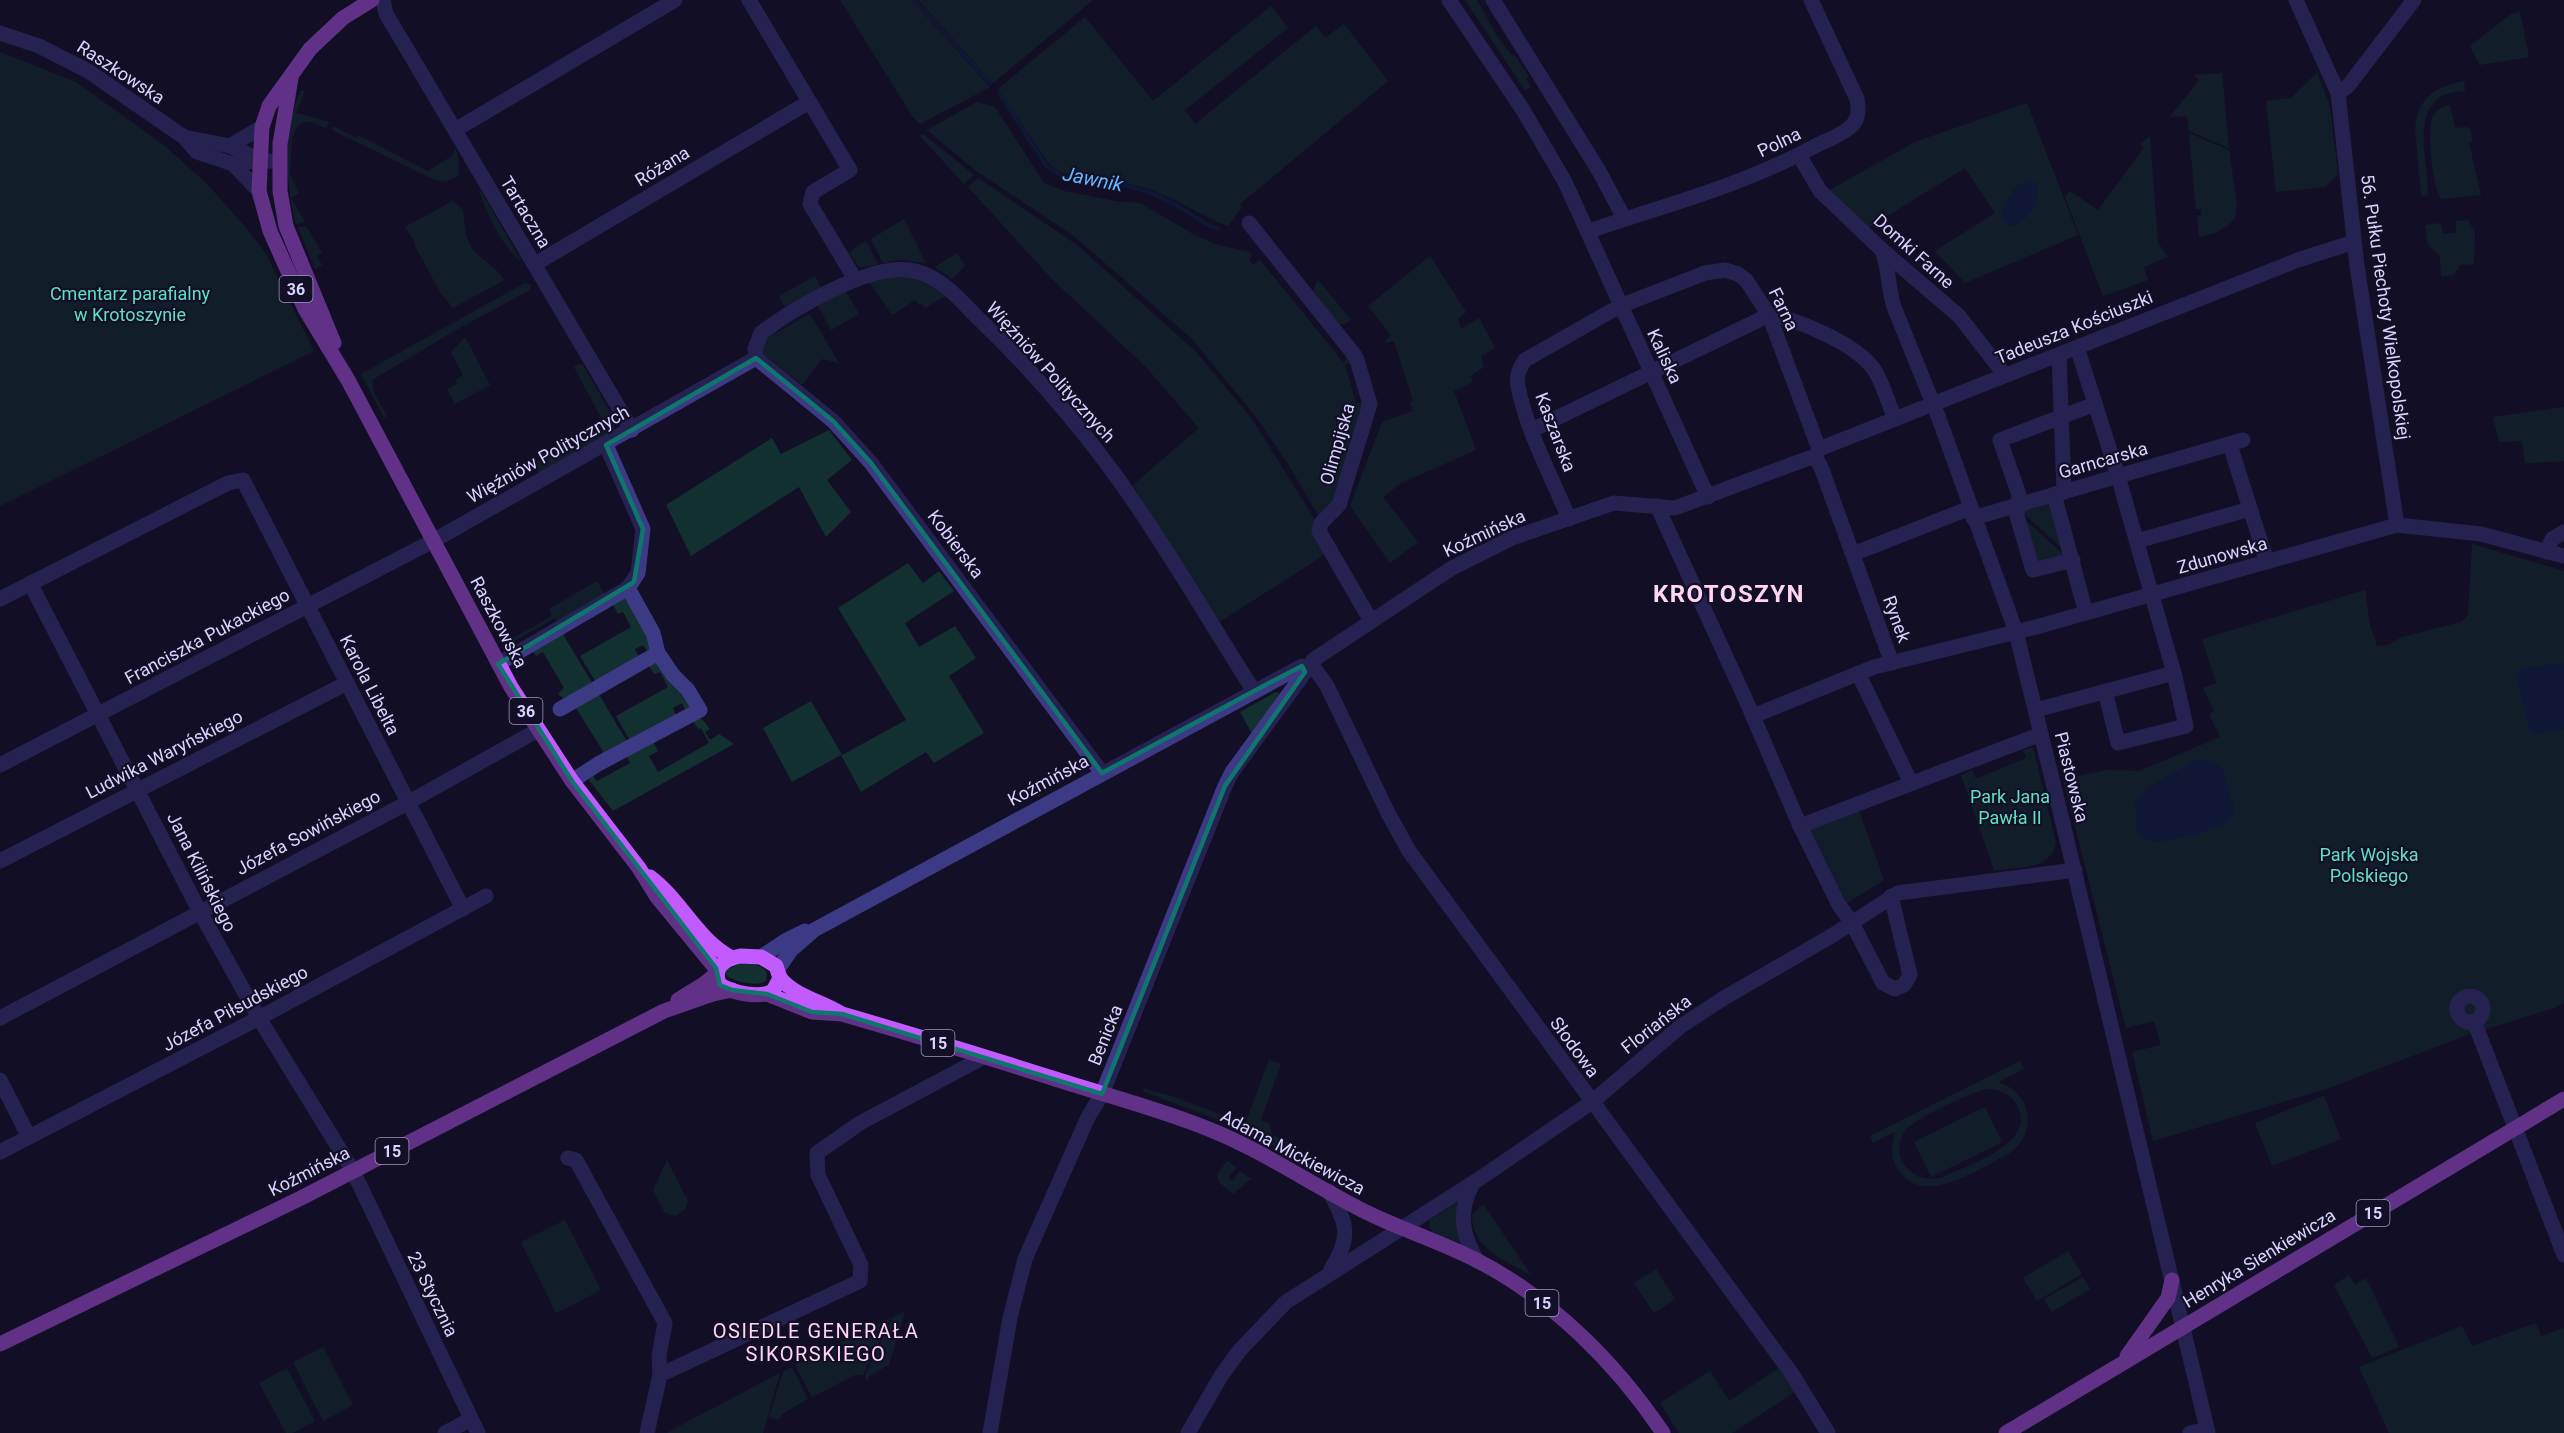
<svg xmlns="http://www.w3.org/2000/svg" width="2564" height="1433" font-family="Roboto,sans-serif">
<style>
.green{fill:#12302f;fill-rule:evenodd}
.water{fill:#0c2248}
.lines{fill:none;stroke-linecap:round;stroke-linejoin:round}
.stream{stroke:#0c2248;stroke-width:4}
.minor{stroke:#3d3a85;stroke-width:15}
.major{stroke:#c25bff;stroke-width:15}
.marked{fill:none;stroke:#0f766e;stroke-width:4.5;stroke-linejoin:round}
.labels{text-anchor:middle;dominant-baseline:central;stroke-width:4.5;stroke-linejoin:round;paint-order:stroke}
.shield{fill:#130f26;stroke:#9e99be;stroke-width:1.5}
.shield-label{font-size:16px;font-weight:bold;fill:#d9d4ff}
.street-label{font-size:18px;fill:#d9d4ff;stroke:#130f26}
.park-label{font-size:18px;fill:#5fe0c0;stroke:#130f26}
.water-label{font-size:20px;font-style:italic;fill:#62b6ff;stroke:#130f26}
.neighbourhood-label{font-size:20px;letter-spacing:1.5px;fill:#ffd6f0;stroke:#130f26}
.district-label{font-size:24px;font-weight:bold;letter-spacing:1.5px;fill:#ffd6f0;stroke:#130f26}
</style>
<rect width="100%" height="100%" fill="#130f26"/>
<g class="green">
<path d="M840 0H911L990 87 920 124 913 117Z"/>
<path d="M918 0H1093L993 83Z"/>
<path d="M1465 0H1477L1497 36 1512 56 1514 54 1529 77 1526 78 1531 87 1525 90Z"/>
<path d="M1271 6 1288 28 1185 110 1195 124 1316 26 1325 38 1344 24 1388 81 1240 204 1242 207 1228 226C1197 214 1170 194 1138 186 1126 183 1114 181 1101 179 1081 176 1064 178 1049 164L998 89 1085 17 1153 101Z"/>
<path d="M2520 12 2529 57 2480 65 2470 46 2511 14Z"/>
<path d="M0 52 76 82 165 146 206 183 248 230 266 254 314 351 0 506Z"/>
<path d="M2222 73 2229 148 2189 131 2187 116 2170 117 2199 80 2194 75Z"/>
<path d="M2317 73 2330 106 2338 174 2325 187 2276 192 2266 101 2291 98Z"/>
<path d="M2464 81 2465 91C2458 92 2448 92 2442 96 2411 113 2429 165 2428 195L2423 196 2421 193 2415 129C2418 97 2435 87 2464 81Z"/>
<path d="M300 91H305L296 113 329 122 326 128 312 122H303L297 127 292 138 290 175 299 193 291 198 305 222 296 224C285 181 283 133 300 91Z"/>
<path d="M977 102 995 107 1044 183 1064 191 1121 202 1140 203 1193 234 1214 244 1249 252 1252 256 1249 259 1253 265 1260 260 1343 362 1350 356 1353 362 1345 365 1356 403 1365 402 1337 498 1318 515 1290 467 1257 418 1192 339 1074 236 975 170 927 130Z"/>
<path d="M2027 103 2078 235 1965 283 1935 251 1995 213 1965 168 1868 228 1828 191 1915 142Z"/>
<path d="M2450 105 2455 128 2467 127 2471 131 2472 142 2469 143 2481 195 2441 199C2433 186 2427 134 2432 119 2435 111 2441 106 2450 105Z"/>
<path d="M333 126 356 138 358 135 428 171 452 156 455 148 458 155 459 176 443 182 433 179 332 130Z"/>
<path d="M2189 133 2229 150 2237 204 2235 218 2229 225 2215 233 2199 237 2197 216 2201 215V209H2196Z"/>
<path d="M923 134 974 175 964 184 920 136Z"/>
<path d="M2150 136 2158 243 2168 257 2144 267 2148 280 2103 296 2065 197 2070 191 2098 210 2144 148 2140 144Z"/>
<path d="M978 178 1077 245 1196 352 1252 419 1315 520 1324 555 1218 623 1133 485 1199 428 1146 367 1051 278 968 187Z"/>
<path d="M479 191H481L522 262C501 246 488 215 479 191Z"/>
<path d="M453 201 463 210C465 223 464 236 472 248 481 261 494 264 504 280L453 308 440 292 414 244 415 242 405 227Z"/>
<path d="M904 219 926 263 898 260 883 263 871 239Z"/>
<path d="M2468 220 2475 232 2474 264 2460 265 2454 275 2441 277 2440 256 2428 245 2425 225 2441 223 2443 234 2456 233V221Z"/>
<path d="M306 226 322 253 317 256 322 265 315 269 298 227Z"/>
<path d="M866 241 878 264 859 268 849 252Z"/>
<path d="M957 253 965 266 952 279 935 267Z"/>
<path d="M1430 256 1466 312 1458 319 1461 329 1479 318 1495 348 1481 356 1484 367 1470 376 1473 382 1454 391 1476 450 1401 483 1383 497 1418 542 1390 563 1350 506 1381 425 1384 421 1413 411 1410 402 1413 401 1394 341 1386 343 1385 341 1391 335 1368 306Z"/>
<path d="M815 276 821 288 785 308 779 296Z"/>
<path d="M880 277H920L947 295 925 308 922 303 919 305 915 300 892 315 868 280Z"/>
<path d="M1318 280 1351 320 1344 324H1338C1328 312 1306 296 1318 280Z"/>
<path d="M525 283 531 285 530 290 456 330 372 380 374 393 387 416 384 418 361 374Z"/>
<path d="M845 290 859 314 831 330 818 306Z"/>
<path d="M810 314 839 363 822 359 802 385 766 356 764 357 761 350 770 332 772 335Z"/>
<path d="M465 337 490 385 455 404 447 389 457 384 455 380 463 375 451 352Z"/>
<path d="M579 364 583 365 616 422 613 431 539 473 534 463 605 425 574 367Z"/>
<path d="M2564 407V461L2525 463 2522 441 2499 442 2493 417Z"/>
<path d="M829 430 852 460 827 480 851 512 826 537 799 487 691 556 666 505 772 438 781 454Z"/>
<path d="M2053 503 2064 550 2022 512Z"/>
<path d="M2021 516 2064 555 2040 565Z"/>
<path d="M2472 544 2564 571V1002L2554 1008 2467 1035 2326 1089 2153 1141 2132 1052 2161 1045 2154 1021 2126 1028 2063 779 2107 770 2139 771 2220 737 2209 714 2214 711 2203 688 2216 683 2202 639 2365 590 2370 625 2377 646 2388 645 2402 637 2461 622 2468 615Z"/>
<path d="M908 563 923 583 939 571 954 591 905 623 919 647 955 626 976 658 949 676 984 733 934 763 926 752 861 792 841 755 792 782 763 728 811 701 842 755 906 720 838 608Z"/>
<path d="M597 581 606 597 560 624 555 618 509 644 512 650 508 651 504 643 552 616 549 609Z"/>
<path d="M623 598 627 599 652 643 649 654 643 645 635 649 640 659 597 684 580 656 631 627 623 612 618 614 611 601Z"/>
<path d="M561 631 594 686 564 699 558 694 564 688 543 652 536 656 532 650Z"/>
<path d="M655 660 692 703 687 713 682 703 673 708 677 718 631 743 616 716 668 687 660 672 654 674 647 663Z"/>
<path d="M597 691 629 745 600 756 603 751 574 705Z"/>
<path d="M1276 692 1281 694 1252 734 1240 712Z"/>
<path d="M691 718 702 719 710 729 705 732 710 740 719 734 734 744 613 811 589 780 591 773 597 781 630 763 626 755 652 740 658 751 649 756 658 772 709 743 701 728 698 729Z"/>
<path d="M2033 747 2056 843C2050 871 2016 868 1994 870L1961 775 1972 770 1976 779 2026 758 2023 750Z"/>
<path d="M1858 808 1884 880 1847 903 1808 825Z"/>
<path d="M738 964C751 964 771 963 766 981 757 987 736 982 727 976L725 971Z"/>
<path d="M1269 1060 1281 1064 1261 1120 1269 1123 1272 1135 1299 1146 1298 1149 1286 1152 1240 1128 1145 1092 1142 1088 1174 1097 1245 1124Z"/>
<path d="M2020 1061 2024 1069 1998 1082C2032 1093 2038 1132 2010 1153 1980 1168 1926 1207 1900 1172 1890 1160 1891 1146 1895 1132L1873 1143 1870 1136ZM1986 1089C1998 1089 2010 1093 2017 1105 2038 1143 1971 1164 1945 1176 1917 1188 1886 1159 1905 1131 1913 1119 1970 1093 1986 1089Z"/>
<path d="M2324 1096 2341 1139 2272 1166 2255 1123Z"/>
<path d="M1985 1107 2002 1142 1931 1177 1914 1142Z"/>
<path d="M667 1160 688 1201 686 1208 676 1216 665 1213 653 1190Z"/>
<path d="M1227 1161 1237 1168 1229 1176 1230 1180H1233L1240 1171 1251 1179 1233 1194 1219 1182 1217 1175Z"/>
<path d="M1458 1202 1461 1243H1460L1433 1232 1429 1226 1430 1220Z"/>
<path d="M1482 1205H1484L1531 1275C1505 1260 1472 1249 1472 1215Z"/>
<path d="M565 1220 601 1290 556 1313 521 1242Z"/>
<path d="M2068 1251 2082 1274 2037 1301 2023 1278Z"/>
<path d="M1656 1269 1675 1299 1654 1313 1634 1283Z"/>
<path d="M2349 1275 2355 1285 2366 1278 2399 1347 2372 1358 2334 1285Z"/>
<path d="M2083 1277 2090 1289 2052 1312 2044 1299Z"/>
<path d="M905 1311 889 1365 869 1376 867 1382 865 1375 893 1317Z"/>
<path d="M890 1318 863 1375H855L812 1397 795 1365Z"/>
<path d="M2536 1323 2541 1336 2564 1328V1433H2389L2359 1367 2462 1326 2472 1346Z"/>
<path d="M323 1347 353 1405 323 1421 293 1362Z"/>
<path d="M792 1367 808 1399 782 1414 779 1420 769 1417 783 1372Z"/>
<path d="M287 1368 315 1421 292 1433H286L259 1383Z"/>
<path d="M1779 1368 1795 1392 1732 1433H1679L1660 1403 1710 1371 1729 1401Z"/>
<path d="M780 1373 763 1433H667L683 1424Z"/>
</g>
<g class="water">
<path d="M2026 180 2036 183C2041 203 2031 218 2013 226L2006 224 2001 214C2006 201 2013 186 2026 180Z"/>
<path d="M2564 663V729L2536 735 2530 733 2516 679 2520 668Z"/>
<path d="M2196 760 2214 761 2223 769 2235 811 2226 824 2193 836 2158 842 2142 838 2136 828 2135 801 2144 789Z"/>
</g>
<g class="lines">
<g class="stream">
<path d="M914 0 990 83"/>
<path d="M999 93 1047 167 1066 178C1107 181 1138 184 1174 204 1191 213 1201 224 1219 229"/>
</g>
<g class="minor">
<path d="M383 0 386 14 404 44 632 430"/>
<path d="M749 0 850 170 813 192 810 204 855 279"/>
<path d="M1449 0 1523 110 1565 182 1708 497"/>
<path d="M1493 0 1599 171 1624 218"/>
<path d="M2296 0 2338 93 2357 266 2397 525"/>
<path d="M0 33 39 46 88 71 184 137 197 152 233 164 260 160 279 162"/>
<path d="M2338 93 2348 86 2414 0"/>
<path d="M455 130 675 0"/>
<path d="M184 137 230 146 260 160"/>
<path d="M230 146 262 127"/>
<path d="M1799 155 1820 191 1882 250 1959 316 2005 375"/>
<path d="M233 164 259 191"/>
<path d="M1249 223 1356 357 1370 404 1339 505 1321 523 1319 531 1371 621"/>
<path d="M1589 231C1666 205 1745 185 1817 145 1827 140 1840 136 1849 128 1859 121 1859 110 1857 99L1811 0"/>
<path d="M1882 250C1889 269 1888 288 1894 307L1938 416 2016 632 2066 836 2208 1433"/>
<path d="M535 264 809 102"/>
<path d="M1769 315C1798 319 1855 344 1873 368 1883 382 1888 403 1895 419"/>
<path d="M2077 347 2118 476 2174 673 2186 726 2118 743 2105 691"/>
<path d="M2059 354 2064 492"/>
<path d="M756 358 755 349 761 333C794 308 867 265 909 270 938 273 959 299 978 318 1028 366 1075 420 1116 476 1166 545 1208 620 1254 691"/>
<path d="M756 358 833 421 871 463 1102 773"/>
<path d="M1532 430 1769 315"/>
<path d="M2230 445 2267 562"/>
<path d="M1816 456 1819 449 2298 260 2354 242"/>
<path d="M2054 494 2084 606"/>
<path d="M1657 506 1749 707 1800 826 1839 905 1852 923 1883 983 1895 989 1904 985 1910 975 1891 896"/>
<path d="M1973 518 2243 440"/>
<path d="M1569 519C1552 477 1526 430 1518 386 1516 377 1520 367 1525 360L1620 306 1705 273 1725 270 1738 274 1746 280 1769 315 1819 449"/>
<path d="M2137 541 2250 509"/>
<path d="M2547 552 2552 539 2564 532"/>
<path d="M1853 554 1970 508"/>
<path d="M2073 560 2033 570 2017 516 2019 495 2000 440 2095 404"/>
<path d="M30 583 200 912 259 1018 353 1171 478 1433"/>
<path d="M0 599 228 483 243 480 463 909"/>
<path d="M1313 660 1452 568 1512 538 1614 503 1675 508 1809 458 1817 460 1821 467 1892 663"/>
<path d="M498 664 628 588"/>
<path d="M1315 669 1327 686 1388 813 1409 851 1792 1374 1828 1433"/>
<path d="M1858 673 1911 783"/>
<path d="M560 709 658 653"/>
<path d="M2036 710 2174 673"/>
<path d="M1753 716 1874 667 2036 627 2397 525 2481 534 2564 556"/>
<path d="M0 765 433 541 756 358"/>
<path d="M572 781 598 764 700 710 688 690 673 675 658 653 653 633 628 588 638 573 643 529 606 445"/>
<path d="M1800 826 2041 734"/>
<path d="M0 861 347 683"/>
<path d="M761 957 785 941 805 931"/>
<path d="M778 969 791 950 814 930 1302 666"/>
<circle cx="2470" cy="1009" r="13"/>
<path d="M0 1018 409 802 538 730"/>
<path d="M2474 1021 2564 1255"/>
<path d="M0 1080 29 1137"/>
<path d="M0 1152 259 1018 486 896"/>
<path d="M568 1158 576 1160 665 1323 659 1356 660 1375"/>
<path d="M1473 1183C1458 1212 1461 1233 1477 1260"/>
<path d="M1329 1191C1347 1223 1352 1237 1331 1269"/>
<path d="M445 1433 471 1419"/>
<path d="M647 1433 660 1375 860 1281 861 1265 818 1175 817 1153 860 1123 984 1057"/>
<path d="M990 1433 1010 1318 1025 1259 1088 1117 1102 1094 1225 786 1232 772 1305 672"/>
<path d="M1188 1433 1221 1376 1239 1351 1286 1302 1479 1179 1592 1102 1681 1026 1724 998 1833 935 1898 893 2075 870"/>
<path d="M2190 1433 2207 1429"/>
</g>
<g class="major">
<path d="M372 0 343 18 310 49 269 106 262 127 259 191 270 231 305 309 348 380 511 687 572 781 639 868 657 897 717 970"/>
<path d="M291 78 280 144V191L286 226 334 343"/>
<path d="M650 877C681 900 697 940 732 958"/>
<path d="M740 956 761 957 776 966 780 978 773 991C760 999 733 993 720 985 711 968 725 959 740 956Z"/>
<path d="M780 978C795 996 820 1001 840 1013"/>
<path d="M767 994 812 1012 842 1014C918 1036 993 1059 1068 1083 1116 1098 1165 1111 1211 1130 1265 1152 1314 1186 1366 1212 1402 1230 1442 1242 1478 1261 1553 1300 1616 1363 1663 1433"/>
<path d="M678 1000 704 984 716 974"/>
<path d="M0 1344 301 1198 664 1011 713 994 732 990"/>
<path d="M2127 1356 2168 1298 2172 1280"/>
<path d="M2006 1433 2564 1099"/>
</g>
</g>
<path d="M0 0H2564V1433H0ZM756 358 833 421 871 463 1102 773 1269 683 1302 666 1305 672 1225 786 1102 1094 842 1014 812 1012 767 994 732 990 720 985 716 968 572 781 498 664 634 582 643 529 606 445Z" fill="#130f26" fill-opacity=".55" fill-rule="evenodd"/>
<path class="marked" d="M756 358 833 421 871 463 1102 773 1269 683 1302 666 1305 672 1225 786 1102 1094 842 1014 812 1012 767 994 732 990 720 985 716 968 572 781 498 664 634 582 643 529 606 445Z"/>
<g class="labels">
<g class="shield">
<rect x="279.5" y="276" width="33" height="26" rx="4.5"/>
<rect x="509.5" y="698" width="33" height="26" rx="4.5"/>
<rect x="921.5" y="1030" width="33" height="26" rx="4.5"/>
<rect x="375.5" y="1138" width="33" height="26" rx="4.5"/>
<rect x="2356.5" y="1200" width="33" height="26" rx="4.5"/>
<rect x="1525.5" y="1290" width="33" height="26" rx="4.5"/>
</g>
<g class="shield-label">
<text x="296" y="289">36</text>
<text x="526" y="711">36</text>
<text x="938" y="1043">15</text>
<text x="392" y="1151">15</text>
<text x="2373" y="1213">15</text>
<text x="1542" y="1303">15</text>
</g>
<g class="street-label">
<text transform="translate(121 72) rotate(33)">Raszkowska</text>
<text transform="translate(1779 142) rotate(-26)">Polna</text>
<text transform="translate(662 166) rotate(-31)">Różana</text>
<text transform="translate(526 212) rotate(59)">Tartaczna</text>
<text transform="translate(1914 251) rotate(42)">Domki Farne</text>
<text transform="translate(2386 307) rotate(82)">56. Pułku Piechoty Wielkopolskiej</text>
<text transform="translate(1784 309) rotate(64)">Farna</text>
<text transform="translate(2074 327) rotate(-22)">Tadeusza Kościuszki</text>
<text transform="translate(1665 356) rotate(65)">Kaliska</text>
<text transform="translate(1051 372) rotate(48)">Więźniów Politycznych</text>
<text transform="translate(1556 432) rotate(69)">Kaszarska</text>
<text transform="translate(1337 444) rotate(-74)">Olimpijska</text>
<text transform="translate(548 454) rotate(-29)">Więźniów Politycznych</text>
<text transform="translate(2103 460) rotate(-16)">Garncarska</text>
<text transform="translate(1484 533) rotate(-25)">Koźmińska</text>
<text transform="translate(956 544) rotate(53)">Kobierska</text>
<text transform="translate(2222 555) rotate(-16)">Zdunowska</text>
<text transform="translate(1897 619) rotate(70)">Rynek</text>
<text transform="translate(499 622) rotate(62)">Raszkowska</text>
<text transform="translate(207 636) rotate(-28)">Franciszka Pukackiego</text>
<text transform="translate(370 685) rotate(63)">Karola Libelta</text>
<text transform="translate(164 754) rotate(-27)">Ludwika Waryńskiego</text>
<text transform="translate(2072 777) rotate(76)">Piastowska</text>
<text transform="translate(1048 780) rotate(-28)">Koźmińska</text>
<text transform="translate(308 832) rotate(-28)">Józefa Sowińskiego</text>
<text transform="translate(202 872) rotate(63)">Jana Kilińskiego</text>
<text transform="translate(235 1008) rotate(-28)">Józefa Piłsudskiego</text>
<text transform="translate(1656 1024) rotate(-38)">Floriańska</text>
<text transform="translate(1105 1035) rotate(-68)">Benicka</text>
<text transform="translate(1575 1047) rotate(54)">Słodowa</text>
<text transform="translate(1293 1152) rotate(28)">Adama Mickiewicza</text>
<text transform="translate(309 1171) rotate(-27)">Koźmińska</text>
<text transform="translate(2259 1258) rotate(-31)">Henryka Sienkiewicza</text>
<text transform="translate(433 1294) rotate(64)">23 Stycznia</text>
</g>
<g class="park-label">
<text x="130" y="293">Cmentarz parafialny<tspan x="130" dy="21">w Krotoszynie</tspan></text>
<text x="2010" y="796">Park Jana<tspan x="2010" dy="21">Pawła II</tspan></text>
<text x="2369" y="854">Park Wojska<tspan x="2369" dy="21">Polskiego</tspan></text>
</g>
<g class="water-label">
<text transform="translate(1093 179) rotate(11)">Jawnik</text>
</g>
<g class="neighbourhood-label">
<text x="816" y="1331">OSIEDLE GENERAŁA<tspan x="816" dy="23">SIKORSKIEGO</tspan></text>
</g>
<g class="district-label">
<text x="1729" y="594">KROTOSZYN</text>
</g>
</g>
</svg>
